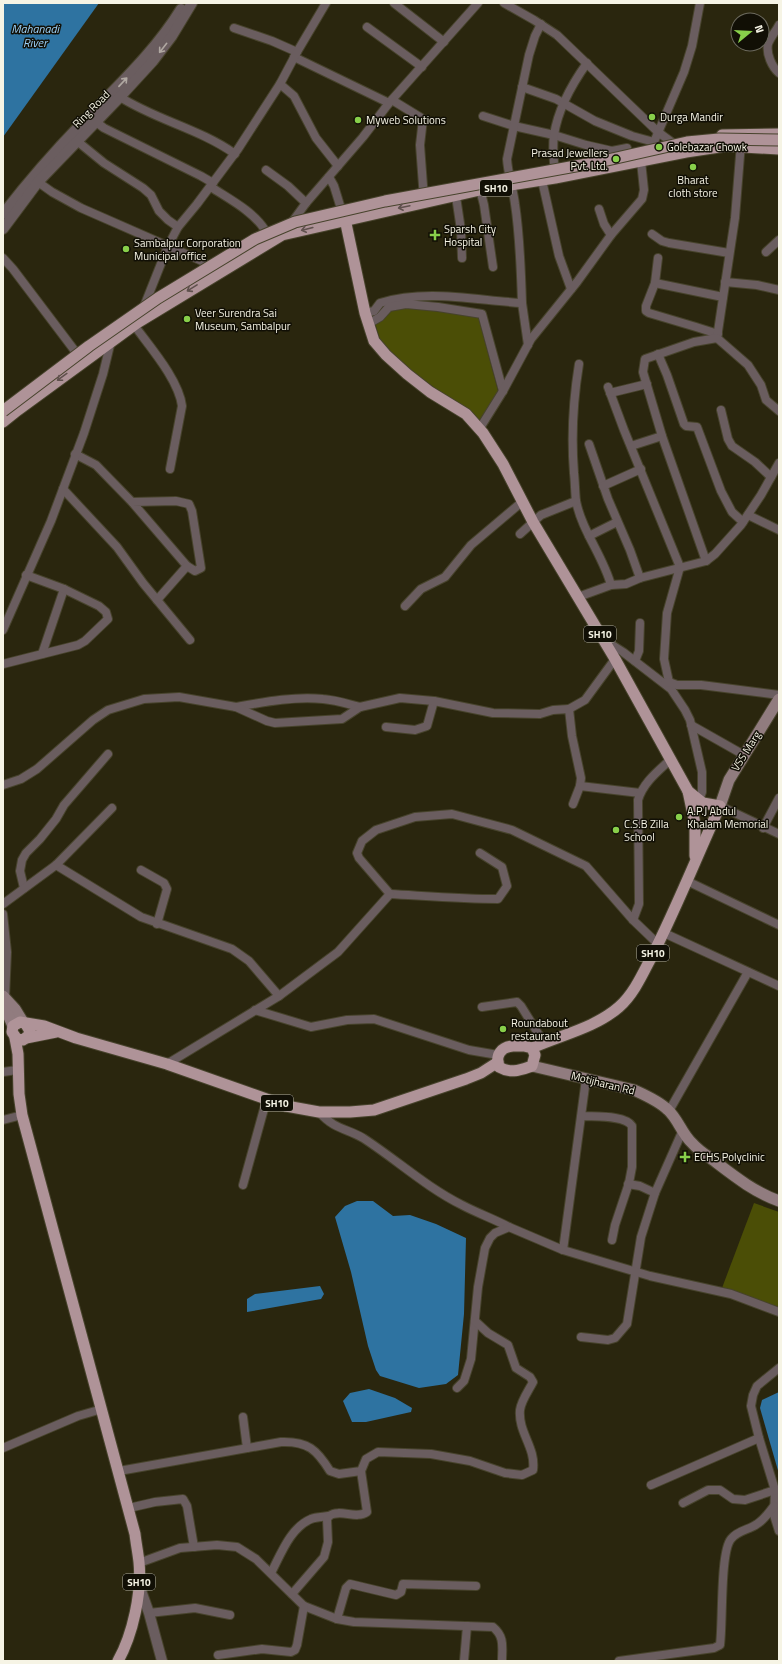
<svg xmlns="http://www.w3.org/2000/svg" width="782" height="1664" font-family="'Titillium Web',sans-serif">
<style>
.green{fill:#4b4e06}
.water{fill:#2e73a1}
.lines{fill:none;stroke-linecap:round;stroke-linejoin:round}
.minor-casing{stroke:#47432c;stroke-width:10}
.tertiary-casing{stroke:#47432c;stroke-width:12}
.secondary-casing{stroke:#47432c;stroke-width:13}
.primary-casing{stroke:#47432c;stroke-width:13}
.minor{stroke:#6a5d5f;stroke-width:8}
.tertiary{stroke:#6a5d5f;stroke-width:10}
.secondary{stroke:#917c7f;stroke-width:11}
.primary{stroke:#af9398;stroke-width:11}
.primary-bridge-casing{stroke:#47432c;stroke-width:13;stroke-linecap:butt}
.primary-bridge{stroke:#af9398;stroke-width:11}
.oneway{stroke:#b0a8a2}
.oneway2{stroke:#60514e}
.poi-dot{fill:#88cf4a;stroke:#110f05;stroke-width:1.5}
.labels{text-anchor:middle;dominant-baseline:central;stroke-width:3;stroke-linejoin:round;paint-order:stroke}
.shield{fill:#110f05;stroke:#b1afa2;stroke-width:1}
.shield-label{font-size:10px;font-weight:bold;fill:#f6f4e5}
.street-label{font-size:11px;fill:#f6f4e5;stroke:#110f05}
.poi-label{font-size:11px;fill:#f6f4e5;stroke:#110f05;text-anchor:start}
.water-label{font-size:12px;font-style:italic;fill:#9cd0f8;stroke:#110f05}
</style>
<rect width="100%" height="100%" fill="#2a260e"/>
<g class="green">
<path d="M408 308 478 316 498 391 480 422 383 349 375 323 392 310Z"/>
<path d="M754 1203 779 1212V1307L722 1288Z"/>
</g>
<g class="water">
<path d="M3 3H99L3 137Z"/>
<path d="M357 1201H373L393 1216 410 1215 436 1224 466 1238 464 1314 458 1375 446 1384 419 1388 380 1376 376 1370 368 1346 351 1272 335 1217 345 1206Z"/>
<path d="M320 1286 324 1294 321 1299 247 1312V1299L255 1294Z"/>
<path d="M369 1389 395 1398 412 1408 411 1412 366 1422H352L343 1401 350 1393Z"/>
<path d="M779 1392V1474L760 1408 762 1400Z"/>
</g>
<g class="lines">
<g class="minor-casing">
<g id="minor">
<path d="M394 3 444 42"/>
<path d="M504 3 534 20 557 35 658 132 677 146"/>
<path d="M779 25C776 31 770 38 768 44 766 54 772 67 779 73"/>
<path d="M367 27 422 67"/>
<path d="M234 28 272 41 297 52"/>
<path d="M294 57 389 103"/>
<path d="M280 84 294 96 316 138 338 166"/>
<path d="M522 87 556 99 595 121 632 136 654 142"/>
<path d="M120 97C156 120 200 129 235 154"/>
<path d="M392 100 423 119 420 145 424 199"/>
<path d="M483 116 514 126 554 135 586 145 612 151 627 148 630 160"/>
<path d="M96 122 104 128 201 176 213 183"/>
<path d="M77 141 104 163 143 188 151 195 159 211 168 220 178 227"/>
<path d="M650 154 654 142 684 72 692 46 700 3"/>
<path d="M266 170 288 186 306 203"/>
<path d="M555 175C554 162 552 148 554 135 558 109 572 84 587 63"/>
<path d="M541 176 559 256 571 289"/>
<path d="M329 177 334 186 343 215"/>
<path d="M38 182 52 192 81 208 202 261 213 270"/>
<path d="M479 185 484 205 493 267"/>
<path d="M211 187C229 199 253 211 265 230"/>
<path d="M455 190 461 230 462 258"/>
<path d="M599 209 604 224 611 235"/>
<path d="M290 225 306 203 363 137 389 103 478 3"/>
<path d="M652 234 662 241 669 243 729 253"/>
<path d="M766 252 779 240"/>
<path d="M3 258 13 269 81 359"/>
<path d="M658 258 655 283 646 306V311L649 313 696 327 718 334"/>
<path d="M725 282 757 285 779 290"/>
<path d="M655 283 723 297"/>
<path d="M522 303 528 345"/>
<path d="M143 309 168 246 178 227 197 204 238 149 280 84 297 52 326 3"/>
<path d="M365 313 374 311 380 303C426 289 474 300 522 303 521 270 520 237 515 204 513 188 508 175 507 159L529 55 535 36 541 24"/>
<path d="M368 324 380 317 389 307 406 304 438 307 482 314 503 391"/>
<path d="M134 325C150 347 179 380 182 406L170 469"/>
<path d="M717 338 735 218 741 143"/>
<path d="M658 354 667 375 684 424 686 426 697 427 721 491 732 512 743 522"/>
<path d="M579 364C573 401 571 436 574 473 575 482 575 492 576 501 582 531 603 556 611 585"/>
<path d="M608 387 624 430 680 567 667 613 664 659 669 682"/>
<path d="M610 393 647 384"/>
<path d="M721 410 728 439 732 446 755 462 771 477"/>
<path d="M480 428 503 391 531 339 577 282 611 235 642 199 644 190 641 161"/>
<path d="M589 444 608 499 630 550 640 578"/>
<path d="M631 446 662 436"/>
<path d="M75 454 96 465 132 502 187 566 195 571 201 568 192 511 189 504 176 501 132 502"/>
<path d="M603 486 641 469"/>
<path d="M63 489 117 547 143 583 190 640"/>
<path d="M748 515 779 530"/>
<path d="M520 534 541 515 576 501"/>
<path d="M589 536 617 522"/>
<path d="M706 561 662 436 643 372 645 359 694 342 717 338 748 365 761 385 766 400 779 411"/>
<path d="M578 597 611 585 626 584 640 578 706 561 715 554 741 525 761 495 779 463"/>
<path d="M157 600 187 566"/>
<path d="M405 606 421 589 445 577 471 545 523 501"/>
<path d="M3 630 51 521 84 433 103 374 111 341"/>
<path d="M606 641 623 652 671 689 685 710 690 720 702 772V792L699 800"/>
<path d="M42 654 64 589"/>
<path d="M635 661 639 651 640 623"/>
<path d="M3 664 78 645 85 641 108 619 106 612 99 606 64 589 26 575"/>
<path d="M665 683 669 682 677 685H701L779 695"/>
<path d="M236 707C264 702 295 696 323 699 336 700 348 704 360 707"/>
<path d="M569 709 585 700 615 659"/>
<path d="M691 725 744 755"/>
<path d="M386 727 415 730 427 726 434 701"/>
<path d="M3 785 21 779 37 769 93 720 108 710 144 699 179 697 236 707 267 721 275 723 342 719 360 707 400 698 434 701 493 713 540 714 553 710 569 709 572 736 581 778 580 786 573 804"/>
<path d="M580 786 640 793"/>
<path d="M720 806 779 834"/>
<path d="M763 828 779 798"/>
<path d="M56 865 141 917 232 949 249 961 279 996"/>
<path d="M141 870 164 883 167 889 157 924"/>
<path d="M687 881 779 925"/>
<path d="M24 888 20 871 22 860 26 853 40 839 56 819 64 805 108 754"/>
<path d="M390 894C426 896 462 899 498 899L507 886 502 867 480 853"/>
<path d="M3 904 56 865 112 808"/>
<path d="M3 914 7 952 5 998 3 1000"/>
<path d="M633 920 639 904 638 800C643 783 657 772 670 760"/>
<path d="M664 933 779 986"/>
<path d="M482 1007 517 1002 521 1006 544 1043"/>
<path d="M255 1010 311 1027 347 1020 374 1019 469 1050 498 1055"/>
<path d="M167 1064 279 996 338 952 390 894 359 858 357 853 362 841 376 830 415 817 452 814 512 830 586 866 633 920 658 944"/>
<path d="M3 1072 17 1070"/>
<path d="M669 1111 748 972"/>
<path d="M319 1112C335 1130 346 1128 363 1138 397 1160 426 1187 462 1205 477 1213 494 1219 509 1227"/>
<path d="M582 1116C595 1117 625 1115 632 1126V1167L629 1183 615 1225 612 1240"/>
<path d="M3 1120 22 1115"/>
<path d="M628 1184 640 1186 655 1193"/>
<path d="M243 1185 267 1098"/>
<path d="M563 1250 586 1079"/>
<path d="M581 1337 608 1340 615 1338 627 1324 641 1237 655 1193 682 1132"/>
<path d="M779 1368 757 1386 753 1395 751 1406 759 1438 775 1490 774 1515 779 1531"/>
<path d="M457 1388 464 1381 471 1359 478 1287 485 1248 490 1238 495 1233 509 1227 563 1250 650 1276 731 1294 779 1312"/>
<path d="M243 1417 247 1448"/>
<path d="M3 1448 78 1416 102 1409"/>
<path d="M119 1471 281 1442C308 1441 317 1450 330 1471L339 1474 361 1471 366 1459 378 1452 431 1454 470 1461 505 1473 522 1475 533 1470C536 1447 518 1433 520 1410 521 1401 529 1390 533 1382L530 1377 516 1368 508 1345 488 1333 475 1321"/>
<path d="M651 1485 759 1438"/>
<path d="M683 1503 708 1490H720L733 1499 745 1500 775 1490"/>
<path d="M129 1508 155 1502 183 1499 187 1506 194 1547"/>
<path d="M139 1563 180 1548 217 1545 237 1547 256 1559 304 1606 337 1619 354 1622 493 1627C505 1637 502 1647 502 1661"/>
<path d="M271 1573C281 1554 290 1528 311 1519 316 1517 323 1517 329 1516"/>
<path d="M292 1594 324 1557 328 1542 327 1519 329 1516C340 1508 356 1520 367 1512L361 1471"/>
<path d="M149 1613 195 1608 230 1615"/>
<path d="M337 1619 346 1588 350 1584 396 1595 401 1592 403 1584 476 1586"/>
<path d="M218 1655 262 1649 291 1652 295 1650 297 1645 304 1606"/>
<path d="M464 1661 467 1626"/>
<path d="M619 1661 714 1648 720 1645C723 1623 720 1552 731 1539 738 1530 749 1530 757 1524 764 1520 769 1512 774 1506"/>
</g>
</g>
<g class="tertiary-casing">
<g id="tertiary">
<path d="M3 214C27 183 53 153 81 124 116 87 154 53 181 9"/>
<path d="M3 229 38 182 120 97 153 61 172 36 192 3"/>
<path d="M139 1585 149 1613 162 1661"/>
</g>
</g>
<g class="secondary-casing">
<g id="secondary">
<path d="M720 806 729 780 779 699"/>
<path d="M3 996 15 1009 23 1022"/>
<path d="M3 1010 8 1015 13 1026"/>
<path d="M532 1066 634 1090C645 1095 659 1101 668 1110 678 1119 682 1134 692 1143 698 1150 706 1155 713 1160 734 1176 754 1192 779 1201"/>
</g>
</g>
<g class="primary-casing">
<g id="primary">
<path d="M722 135 779 134"/>
<path d="M345 219 365 313 374 341 386 355 407 374 430 392 466 414 483 433 503 464 533 522 615 659 688 791 703 803 720 806C697 856 677 907 652 956 643 973 634 994 619 1007 595 1028 561 1035 532 1048"/>
<path d="M3 422 18 410 137 323 282 235 480 190 555 178 686 152 726 146 779 149"/>
<path d="M688 791 695 824V856"/>
<path d="M25 1023 30 1031 28 1036 23 1040 17 1039 12 1032 13 1026 20 1022 44 1026 76 1038 167 1064 286 1106 319 1112H350L374 1110 466 1079 481 1073 498 1062"/>
<path d="M15 1038 18 1054 19 1094 22 1115 135 1534C136 1543 138 1553 139 1562 142 1592 133 1634 118 1661"/>
<path d="M26 1038 56 1032"/>
<path d="M513 1046H524L532 1048 535 1055 532 1066C520 1070 511 1074 499 1067 495 1055 501 1047 513 1046Z"/>
</g>
</g>
<use href="#minor" class="minor"/>
<use href="#tertiary" class="tertiary"/>
<use href="#secondary" class="secondary"/>
<use href="#primary" class="primary"/>
<g class="primary-bridge-casing">
<path id="primary-bridge" d="M3 411 89 346 158 298 255 239 295 222 385 201 603 161 687 142 719 139 779 140"/>
</g>
<use href="#primary-bridge" class="primary-bridge"/>
</g>
<defs><path id="oneway-shaft" d="M-6 0H5M1.5-3L5.5 0L1.5 3" fill="none" stroke-width="1.6" stroke-linecap="round" stroke-linejoin="round"/></defs>
<g class="oneway">
<use href="#oneway-shaft" transform="translate(163 48) rotate(128)"/>
<use href="#oneway-shaft" transform="translate(123 82) rotate(-47)"/>
</g>
<g class="oneway2">
<use href="#oneway-shaft" transform="translate(404 207) rotate(168)"/>
<use href="#oneway-shaft" transform="translate(307 229) rotate(166)"/>
<use href="#oneway-shaft" transform="translate(192 288) rotate(148)"/>
<use href="#oneway-shaft" transform="translate(62 377) rotate(144)"/>
</g>
<g class="poi-dot">
<circle cx="652" cy="117" r="4"/>
<circle cx="358" cy="120" r="4"/>
<circle cx="659" cy="147" r="4"/>
<circle cx="616" cy="159" r="4"/>
<circle cx="693" cy="167" r="4"/>
<path d="M433 229h4v4h4v4h-4v4h-4v-4h-4v-4h4z"/>
<circle cx="126" cy="249" r="4"/>
<circle cx="187" cy="319" r="4"/>
<circle cx="679" cy="817" r="4"/>
<circle cx="616" cy="830" r="4"/>
<circle cx="503" cy="1029" r="4"/>
<path d="M683 1151h4v4h4v4h-4v4h-4v-4h-4v-4h4z"/>
</g>
<g class="labels">
<g class="shield">
<rect x="480" y="180" width="32" height="16" rx="3"/>
<rect x="584" y="626" width="32" height="16" rx="3"/>
<rect x="637" y="945" width="32" height="16" rx="3"/>
<rect x="261" y="1095" width="32" height="16" rx="3"/>
<rect x="123" y="1574" width="32" height="16" rx="3"/>
</g>
<g class="shield-label">
<text x="496" y="188">SH10</text>
<text x="600" y="634">SH10</text>
<text x="653" y="953">SH10</text>
<text x="277" y="1103">SH10</text>
<text x="139" y="1582">SH10</text>
</g>
<g class="street-label">
<text transform="translate(91 109) rotate(-45)">Ring Road</text>
<text transform="translate(746 751) rotate(-58)">VSS Marg</text>
<text transform="translate(603 1083) rotate(14)">Motijharan Rd</text>
</g>
<g class="poi-label">
<text x="660" y="117">Durga Mandir</text>
<text x="366" y="120">Myweb Solutions</text>
<text x="667" y="147">Golebazar Chowk</text>
<text x="608" y="153" text-anchor="end">Prasad Jewellers<tspan x="608" dy="13">Pvt. Ltd.</tspan></text>
<text x="693" y="180" text-anchor="middle">Bharat<tspan x="693" dy="13">cloth store</tspan></text>
<text x="444" y="229">Sparsh City<tspan x="444" dy="13">Hospital</tspan></text>
<text x="134" y="243">Sambalpur Corporation<tspan x="134" dy="13">Municipal office</tspan></text>
<text x="195" y="313">Veer Surendra Sai<tspan x="195" dy="13">Museum, Sambalpur</tspan></text>
<text x="687" y="811">A.P.J Abdul<tspan x="687" dy="13">Khalam Memorial</tspan></text>
<text x="624" y="824">C.S.B Zilla<tspan x="624" dy="13">School</tspan></text>
<text x="511" y="1023">Roundabout<tspan x="511" dy="13">restaurant</tspan></text>
<text x="694" y="1157">ECHS Polyclinic</text>
</g>
<g class="water-label">
<text x="35" y="28">Mahanadi<tspan x="35" dy="14">River</tspan></text>
</g>
</g>
<rect width="782" height="1664" fill="none" stroke="#f6f4e5" stroke-width="8"/>
<g transform="translate(750 32) rotate(72)"><circle r="19" fill="#110f05" stroke="#6d6b5f"/>
<path d="M0-3L7 15L0 10L-7 15Z" fill="#88cf4a"/>
<text y="-6" font-size="11" font-weight="bold" text-anchor="middle" fill="#f6f4e5">N</text>
</g>
</svg>
